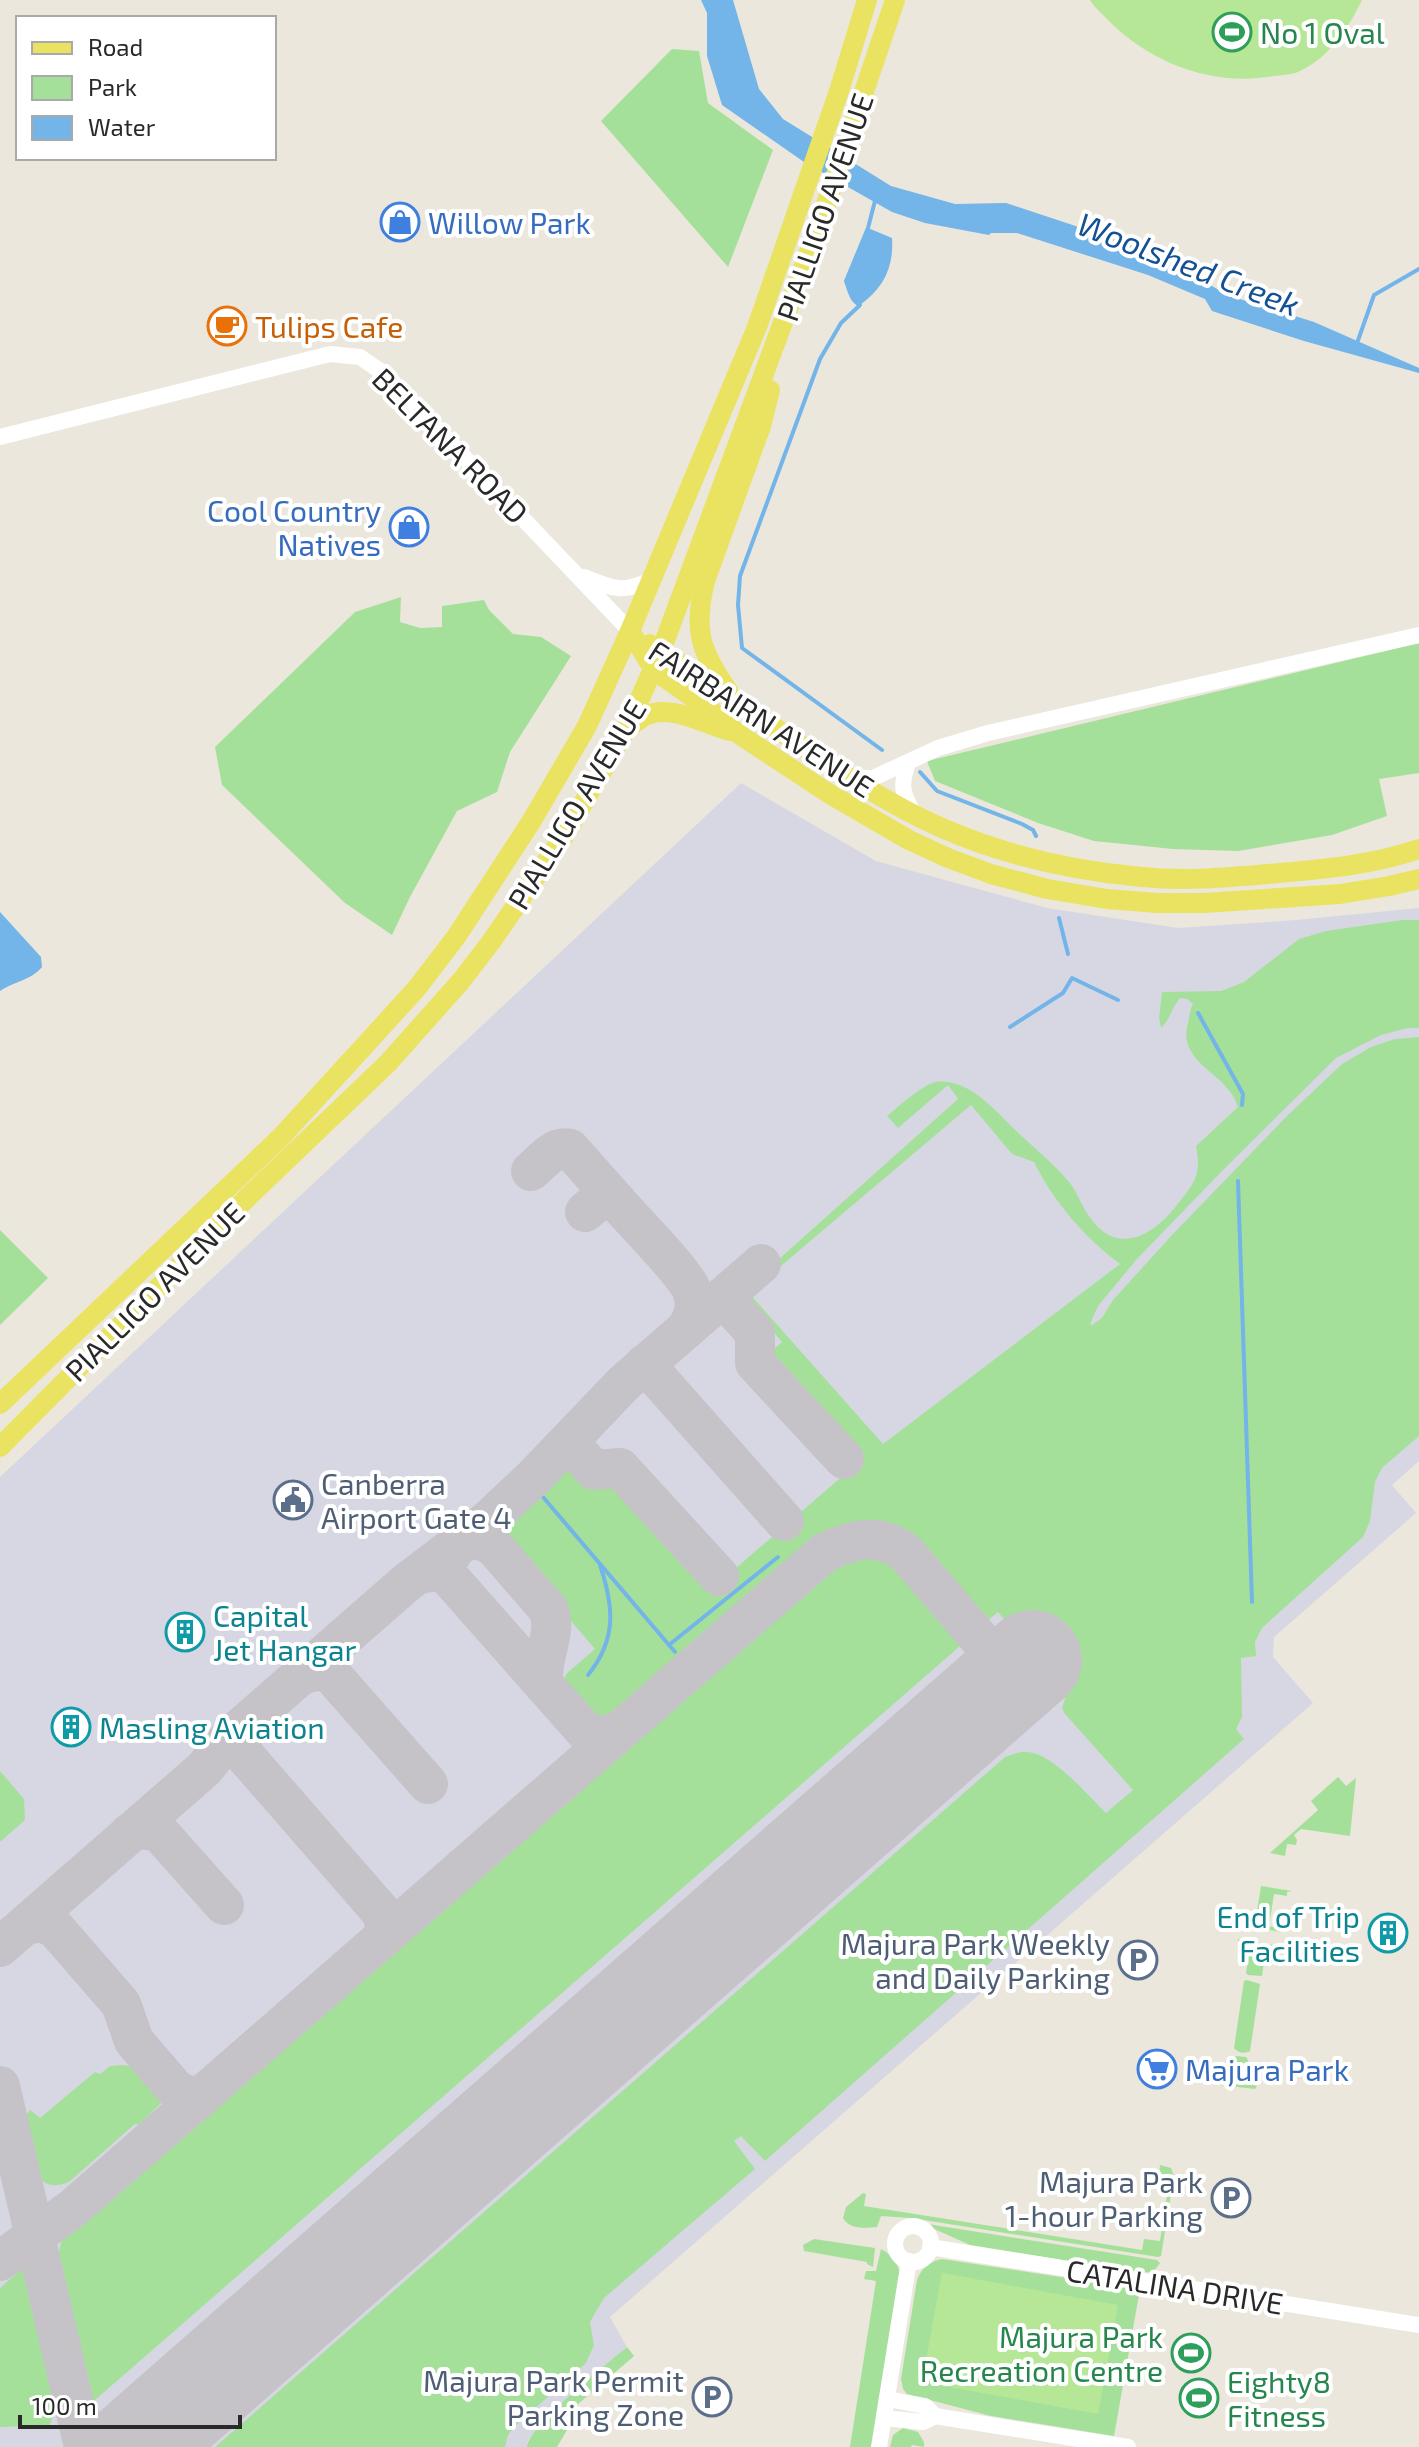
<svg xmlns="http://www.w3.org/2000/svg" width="1419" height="2447" font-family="'Exo 2',sans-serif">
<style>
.airport{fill:#d7d7e4}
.green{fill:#a5e09a;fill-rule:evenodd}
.pitch{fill:#b6e796}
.water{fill:#73b4e9}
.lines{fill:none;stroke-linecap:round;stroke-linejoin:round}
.stream{stroke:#73b4e9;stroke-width:4}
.taxiway{stroke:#c6c3c8;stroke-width:40}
.runway{stroke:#c6c3c8;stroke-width:100}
.minor{stroke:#fff;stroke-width:16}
.major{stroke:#eae362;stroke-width:20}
.labels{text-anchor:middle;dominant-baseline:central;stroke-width:8;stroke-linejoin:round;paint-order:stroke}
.leisure-label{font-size:30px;fill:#27864d;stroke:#fff;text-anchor:start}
.street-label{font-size:30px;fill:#292929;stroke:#fff}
.shop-label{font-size:30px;fill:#366cbe;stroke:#fff;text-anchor:start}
.food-label{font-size:30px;fill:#c56008;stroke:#fff;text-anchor:start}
.service-label{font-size:30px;fill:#4e5e75;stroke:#fff;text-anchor:end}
.culture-label{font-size:30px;fill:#0d838f;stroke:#fff;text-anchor:start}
.water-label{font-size:32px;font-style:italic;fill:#135094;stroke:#fff}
</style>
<rect width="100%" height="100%" fill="#ebe7dc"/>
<path class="airport" d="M741 783 876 861 1047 908 1178 928 1296 920 1419 908V1461L1392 1485 1416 1513 1274 1637 1273 1657 1313 1703 610 2317 627 2347 547 2417 528 2440 527 2447H0V1477Z"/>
<g class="green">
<path d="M672 49 699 51 708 103 773 150 728 267 601 121Z"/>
<path d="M401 597 400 622 420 628 442 627V606L484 600 489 610 513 634 541 637 571 656 510 752 497 792 457 811 410 897 392 935 345 903 222 785 215 747 355 612Z"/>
<path d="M1419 643V773L1379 779 1387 816 1332 835 1238 851 1173 849 1094 841 1038 823 935 781 927 761Z"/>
<path d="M1402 920H1419V1028H1408L1381 1035 1336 1058 1223 1170 1137 1259 1098 1306 1090 1324 1092 1325 1102 1318 1113 1300 1172 1235 1288 1115 1342 1064 1371 1047 1395 1039 1419 1037V1436L1382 1468 1375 1482 1370 1521 1363 1537 1262 1628 1255 1642 1256 1656 1241 1658 1242 1717 1236 1729 1244 1739 765 2161 741 2136 734 2141 755 2169 604 2298 590 2322 594 2345 586 2363 514 2427 508 2435 505 2447H215L1005 1757C1010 1755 1018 1752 1024 1752 1051 1750 1087 1795 1106 1813L1133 1790 1065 1714 1062 1708 1067 1692 998 1612 979 1628 910 1547C884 1528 860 1530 830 1539L632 1706H627C617 1714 608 1726 594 1719L563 1684 566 1674 595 1649 490 1527 568 1455C579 1469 596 1496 615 1477L714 1587 860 1461 768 1354 782 1342 741 1293 958 1099 948 1085 898 1128 887 1116C898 1107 923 1084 936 1082 949 1080 965 1086 976 1094 989 1103 1001 1116 1012 1127 1031 1145 1051 1161 1069 1182 1078 1193 1082 1207 1091 1219 1118 1256 1154 1235 1176 1206 1194 1183 1202 1176 1196 1146L1238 1107C1229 1073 1176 1064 1188 1023 1190 1016 1189 1011 1193 1004L1187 999 1180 998C1172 1007 1170 1020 1161 1028L1159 1018 1162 992 1221 991 1244 982 1299 939 1326 931ZM971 1105 1012 1154 1034 1162C1053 1201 1085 1238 1120 1264L883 1444 749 1293Z"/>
<path d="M0 1230 48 1278 0 1325Z"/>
<path d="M865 1545 885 1550 900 1560 967 1640 94 2401 87 2397 83 2390C75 2355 52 2280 60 2247 62 2236 69 2228 76 2220L646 1723 647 1719 644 1716 813 1568 837 1552Z"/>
<path d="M0 1771 24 1799 25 1820 0 1842Z"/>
<path d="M1338 1777 1346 1786 1356 1778 1350 1836 1301 1829 1294 1835 1297 1840 1296 1845 1287 1844 1285 1856 1270 1853 1318 1810 1311 1801Z"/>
<path d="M1261 1886 1292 1891 1287 1892V1896L1274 1894 1269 1926 1281 1929V1932L1241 1925V1923L1255 1924Z"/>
<path d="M1238 1939 1279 1946 1278 1949 1266 1948 1262 1976 1248 1975 1246 1973 1250 1945 1238 1942Z"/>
<path d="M1247 1980 1260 1984 1250 2051C1244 2054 1238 2053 1234 2048L1244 1981Z"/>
<path d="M1236 2056 1246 2057 1248 2060 1245 2083 1257 2086 1255 2089 1220 2085 1216 2082V2079L1229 2080 1232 2058Z"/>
<path d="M124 2065 137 2068 161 2097V2103L139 2125 135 2124 69 2182C39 2194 33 2170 27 2147 25 2139 20 2129 22 2121 24 2117 28 2113 30 2110L40 2118 95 2072 100 2074 110 2066Z"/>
<path d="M1160 2165 1171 2168 1174 2176 1161 2256 1158 2257 911 2218 881 2216 877 2227C865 2228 850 2230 843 2218L846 2207 863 2193 866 2194 864 2206 1142 2250 1144 2239 1160 2241 1170 2176 1159 2174Z"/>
<path d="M921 2223 1157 2260 1160 2263 1154 2271 1143 2273 970 2245Z"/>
<path d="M814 2239 875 2248 873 2267 867 2264V2262L804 2251 803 2245Z"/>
<path d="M881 2249C892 2255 897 2262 900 2273L872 2447H850L876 2281 864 2279 866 2271H876Z"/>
<path d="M942 2259 1140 2289 1114 2436 991 2416 907 2394 903 2389 901 2379 917 2280C922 2267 929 2262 942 2259Z"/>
<path d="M22 2269H25L54 2402 53 2417 49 2426 0 2427V2288Z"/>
<path d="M627 2347 634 2356 563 2417 570 2425 557 2447H527C529 2425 607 2364 627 2347Z"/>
<path d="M903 2428 918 2432 924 2442V2447L912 2445 911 2447H890L893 2435Z"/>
</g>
<g class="pitch">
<path d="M1090 0H1362C1348 29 1329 58 1298 72 1291 75 1281 75 1274 76 1214 87 1153 64 1111 23 1104 15 1095 9 1090 0Z"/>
<path d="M942 2273 1118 2305 1098 2414 922 2382Z"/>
</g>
<g class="water">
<path d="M701 0H733L759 89 783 119 891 186 955 204 1006 203 1157 253 1227 295 1314 322 1419 368V373L1304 341 1212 311 1205 299 1148 275 1017 233H991L989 235 925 223 892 212 804 162 722 105 707 56V13Z"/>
<path d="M868 228 892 238C894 268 883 288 860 305L855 303 846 281Z"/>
<path d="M0 912 41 957 42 967C30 981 15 981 0 991Z"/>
</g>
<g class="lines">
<g class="stream">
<path d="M876 197 868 228 846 281C849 289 851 301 860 305L841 323 820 359 740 576 738 605 742 648 882 750"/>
<path d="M1356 346 1374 295 1419 269"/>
<path d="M920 772 937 791 1022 824 1033 830 1036 836"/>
<path d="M1059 918 1068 954"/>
<path d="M1198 1013 1243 1094 1242 1105"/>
<path d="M1010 1027 1063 993 1072 978 1118 1000"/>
<path d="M1238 1181 1252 1602"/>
<path d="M543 1497 675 1652"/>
<path d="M669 1645 778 1557"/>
<path d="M588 1675C617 1639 614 1607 600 1565"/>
</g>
<g class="taxiway">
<path d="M531 1171C543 1161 554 1145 570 1149L617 1202"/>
<path d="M585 1212C596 1203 603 1194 617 1202 632 1220 689 1276 693 1294 697 1308 693 1318 686 1329"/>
<path d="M723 1297 755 1333V1363L844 1459"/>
<path d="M645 1364 784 1521"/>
<path d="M569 1442 594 1470 620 1468 719 1576"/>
<path d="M451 1555C461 1538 479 1535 495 1548L548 1609C559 1634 538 1660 544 1685"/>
<path d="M419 1574 436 1571 448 1576 584 1730 597 1737 618 1732"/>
<path d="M301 1675 320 1670 332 1675 428 1784"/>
<path d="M248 1722C240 1734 238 1744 246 1757L382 1913 386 1928 381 1939"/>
<path d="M130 1833 141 1829 159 1832 224 1905"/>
<path d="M26 1925 41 1922 55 1928 121 2004 134 2041 176 2090 191 2097 204 2094"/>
<path d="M0 1947 204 1769 229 1738 406 1583 485 1523 533 1478 624 1383 761 1264"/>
<path d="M0 2086 84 2447"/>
<path d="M0 2261 72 2209 824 1553C852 1539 879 1532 906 1553L1012 1677"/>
<path d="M75 2408C88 2442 114 2447 146 2434"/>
</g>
<path class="runway" d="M135 2447 1032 1660"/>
<g class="minor">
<path d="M0 437 330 354 360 357 386 375 630 631"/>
<path d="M584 577C614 589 623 594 652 579"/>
<path d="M908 763C900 786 902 793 914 814"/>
<path d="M850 778H873L938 748 988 733 1419 635"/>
<circle cx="913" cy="2244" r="18"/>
<path d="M930 2247 1419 2325"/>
<path d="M887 2399 925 2406 935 2416"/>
<path d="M884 2418 923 2422 935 2416 1128 2447"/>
<path d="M879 2447 909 2261"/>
</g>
<g class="major">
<path d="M630 631 654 670 712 711 737 733 828 793 909 840 948 858 991 874 1047 889 1107 899 1157 903H1204L1340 894 1389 886 1419 879"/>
<path d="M650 644C694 673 738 702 781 732 833 767 885 803 942 828 1004 855 1075 871 1142 877 1181 881 1219 878 1257 875 1311 870 1368 867 1419 849"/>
<path d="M728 691C700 650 693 630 705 581L761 426 770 390"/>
<path d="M626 730C632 725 640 718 647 715 672 704 706 725 730 731"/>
<path d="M0 1404 281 1137 377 1032 417 988 456 937 531 822 587 726 630 631 757 327 840 88 867 0"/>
<path d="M0 1447 248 1197 388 1063 461 981 491 942 564 836 626 730 661 651 818 228 895 0"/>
</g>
</g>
<defs>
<g id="stadium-ring" transform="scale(2)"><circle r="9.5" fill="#fff" stroke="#2e9e5b" stroke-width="1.5"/><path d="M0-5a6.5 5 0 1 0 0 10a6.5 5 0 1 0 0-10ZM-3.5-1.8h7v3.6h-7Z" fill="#2e9e5b"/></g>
<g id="shop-ring" transform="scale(2)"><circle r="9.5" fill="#fff" stroke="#3f7fe0" stroke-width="1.5"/><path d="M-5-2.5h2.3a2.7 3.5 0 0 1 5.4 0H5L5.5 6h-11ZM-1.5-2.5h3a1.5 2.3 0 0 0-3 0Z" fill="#3f7fe0"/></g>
<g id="cafe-ring" transform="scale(2)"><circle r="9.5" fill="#fff" stroke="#e8710a" stroke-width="1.5"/><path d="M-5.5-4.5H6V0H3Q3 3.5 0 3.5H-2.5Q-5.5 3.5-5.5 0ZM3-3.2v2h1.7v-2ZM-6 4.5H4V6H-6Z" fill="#e8710a"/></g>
<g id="civic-ring" transform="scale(2)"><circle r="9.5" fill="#fff" stroke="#5c6f8a" stroke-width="1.5"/><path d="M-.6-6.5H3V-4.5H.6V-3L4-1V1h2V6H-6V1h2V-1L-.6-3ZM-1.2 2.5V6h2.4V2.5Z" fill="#5c6f8a"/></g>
<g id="building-ring" transform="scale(2)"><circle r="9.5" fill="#fff" stroke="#0f9aa8" stroke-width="1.5"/><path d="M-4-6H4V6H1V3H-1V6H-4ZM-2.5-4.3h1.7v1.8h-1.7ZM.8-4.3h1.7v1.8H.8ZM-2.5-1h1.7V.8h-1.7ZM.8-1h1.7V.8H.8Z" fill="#0f9aa8"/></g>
<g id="parking-ring" transform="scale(2)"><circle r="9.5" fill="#fff" stroke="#5c6f8a" stroke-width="1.5"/><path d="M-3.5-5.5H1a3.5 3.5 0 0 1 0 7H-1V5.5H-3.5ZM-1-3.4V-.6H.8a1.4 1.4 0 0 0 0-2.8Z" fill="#5c6f8a"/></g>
<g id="supermarket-ring" transform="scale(2)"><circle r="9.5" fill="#fff" stroke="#3f7fe0" stroke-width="1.5"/><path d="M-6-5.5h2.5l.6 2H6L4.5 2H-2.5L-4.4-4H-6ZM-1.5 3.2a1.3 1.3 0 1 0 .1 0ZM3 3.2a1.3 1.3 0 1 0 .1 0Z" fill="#3f7fe0"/></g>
</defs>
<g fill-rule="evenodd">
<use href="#stadium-ring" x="1232" y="32"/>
<use href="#shop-ring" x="400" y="222"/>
<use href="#cafe-ring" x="227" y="326"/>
<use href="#shop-ring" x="409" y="527"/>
<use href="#civic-ring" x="293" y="1500"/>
<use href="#building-ring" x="185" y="1632"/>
<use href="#building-ring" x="71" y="1727"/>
<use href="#building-ring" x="1388" y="1933"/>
<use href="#parking-ring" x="1138" y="1960"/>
<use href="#supermarket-ring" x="1157" y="2069"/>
<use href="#parking-ring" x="1231" y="2198"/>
<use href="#stadium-ring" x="1191" y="2353"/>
<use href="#parking-ring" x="712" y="2397"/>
<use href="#stadium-ring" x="1199" y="2398"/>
</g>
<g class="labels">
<g class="leisure-label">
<text x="1260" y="32">No 1 Oval</text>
<text x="1163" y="2336" text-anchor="end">Majura Park<tspan x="1163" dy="34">Recreation Centre</tspan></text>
<text x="1227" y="2381">Eighty8<tspan x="1227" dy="34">Fitness</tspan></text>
</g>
<g class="street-label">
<text transform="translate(824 207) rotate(-71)">PIALLIGO AVENUE</text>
<text transform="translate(451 445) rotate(45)">BELTANA ROAD</text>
<text transform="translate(762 718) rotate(33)">FAIRBAIRN AVENUE</text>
<text transform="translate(576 804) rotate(-59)">PIALLIGO AVENUE</text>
<text transform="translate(154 1291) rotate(-45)">PIALLIGO AVENUE</text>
<text transform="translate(1175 2286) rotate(9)">CATALINA DRIVE</text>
</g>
<g class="shop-label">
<text x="428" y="222">Willow Park</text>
<text x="381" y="510" text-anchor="end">Cool Country<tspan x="381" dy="34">Natives</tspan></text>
<text x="1185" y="2069">Majura Park</text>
</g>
<g class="food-label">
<text x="255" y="326">Tulips Cafe</text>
</g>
<g class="service-label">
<text x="321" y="1483" text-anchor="start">Canberra<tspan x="321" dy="34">Airport Gate 4</tspan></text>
<text x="1110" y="1943">Majura Park Weekly<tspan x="1110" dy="34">and Daily Parking</tspan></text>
<text x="1203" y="2181">Majura Park<tspan x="1203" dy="34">1-hour Parking</tspan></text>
<text x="684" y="2380">Majura Park Permit<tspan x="684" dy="34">Parking Zone</tspan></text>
</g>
<g class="culture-label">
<text x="213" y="1615">Capital<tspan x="213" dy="34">Jet Hangar</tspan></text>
<text x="99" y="1727">Masling Aviation</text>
<text x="1360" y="1916" text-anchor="end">End of Trip<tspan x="1360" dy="34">Facilities</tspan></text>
</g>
<g class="water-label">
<text transform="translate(1189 263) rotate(21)">Woolshed Creek</text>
</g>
</g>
<rect x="16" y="16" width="260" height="144" fill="#ffffff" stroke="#a9a9a9" stroke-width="2"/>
<rect x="32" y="42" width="40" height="12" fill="#eae362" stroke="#a9a9a9" stroke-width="2"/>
<text x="88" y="56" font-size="24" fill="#292929">Road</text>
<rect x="32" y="76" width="40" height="24" fill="#a5e09a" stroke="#a9a9a9" stroke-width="2"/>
<text x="88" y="96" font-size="24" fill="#292929">Park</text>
<rect x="32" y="116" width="40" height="24" fill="#73b4e9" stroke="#a9a9a9" stroke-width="2"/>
<text x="88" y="136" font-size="24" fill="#292929">Water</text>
<path d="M20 2415v12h220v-12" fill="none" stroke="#292929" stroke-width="4"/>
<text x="32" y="2415" font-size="24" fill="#292929" stroke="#ffffff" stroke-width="6" paint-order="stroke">100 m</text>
</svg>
